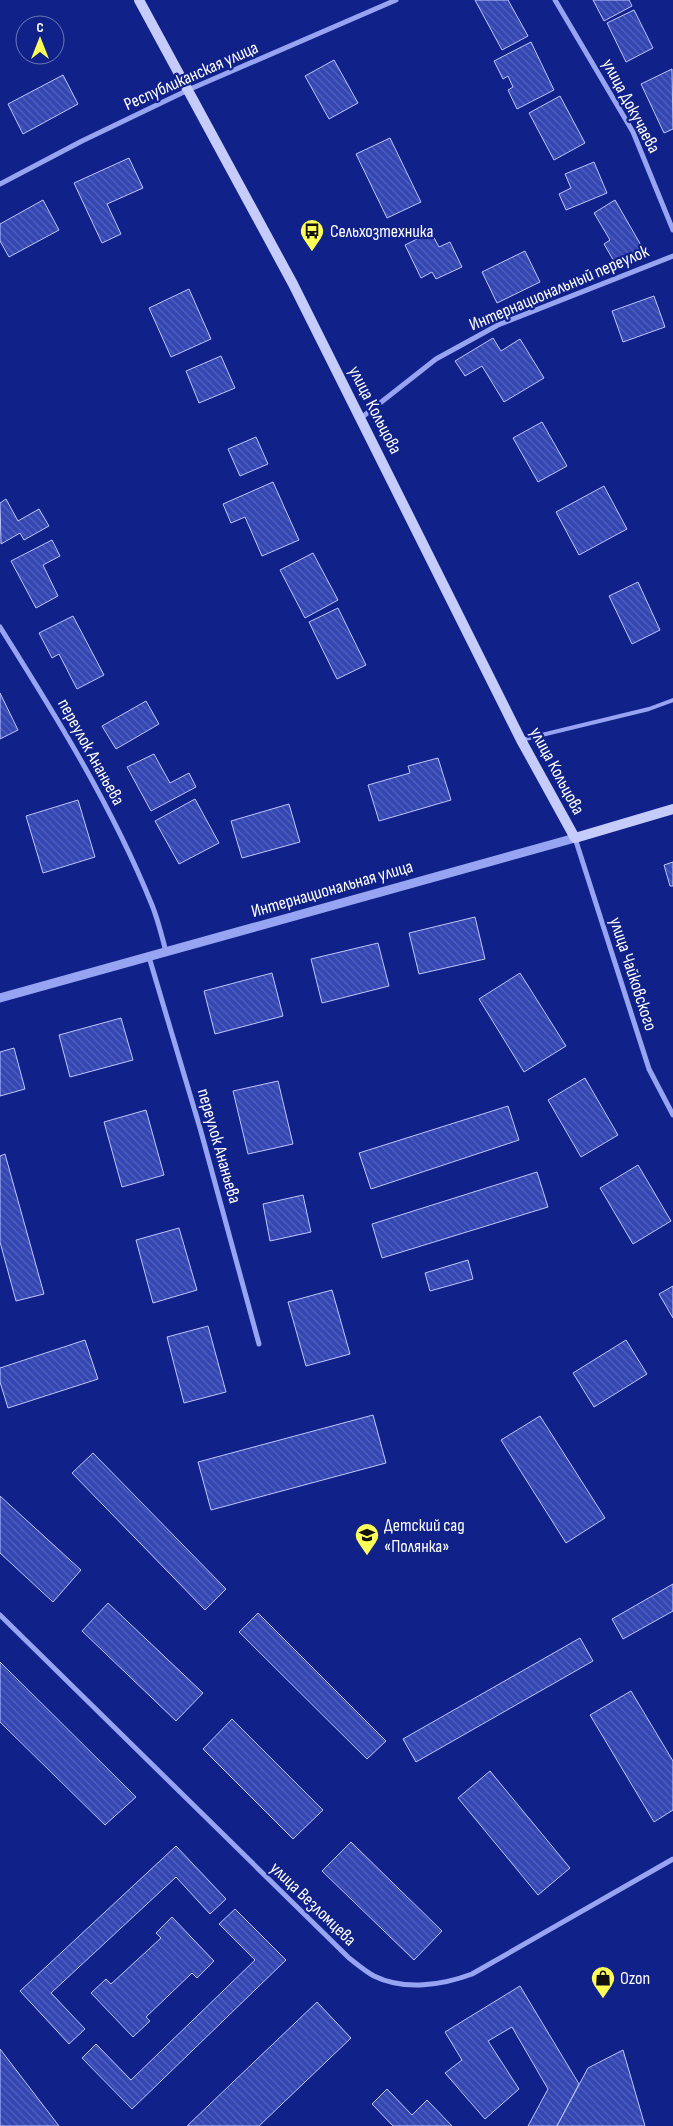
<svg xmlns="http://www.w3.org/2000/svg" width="673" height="2126" font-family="'Sofia Sans Condensed',sans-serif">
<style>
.building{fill:url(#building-back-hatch);stroke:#bdc7fd}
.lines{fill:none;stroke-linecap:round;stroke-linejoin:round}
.service{stroke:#96a4f2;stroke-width:4}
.minor{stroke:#96a4f2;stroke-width:5}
.tertiary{stroke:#96a4f2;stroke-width:9}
.secondary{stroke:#c5ccfc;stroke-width:10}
.labels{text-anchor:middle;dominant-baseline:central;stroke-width:4.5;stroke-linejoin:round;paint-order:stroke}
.street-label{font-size:18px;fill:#fff;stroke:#10218a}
.poi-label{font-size:18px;fill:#fff;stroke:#10218a;text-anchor:start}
</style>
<defs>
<pattern id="building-back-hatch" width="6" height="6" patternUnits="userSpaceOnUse" patternTransform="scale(1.25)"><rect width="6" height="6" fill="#3446b2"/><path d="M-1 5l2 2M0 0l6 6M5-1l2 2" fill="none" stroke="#5262be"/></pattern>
</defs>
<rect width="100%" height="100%" fill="#10218a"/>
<g class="building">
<path d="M475 0H508L528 36 502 50Z"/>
<path d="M593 0H629L632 6 604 21Z"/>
<path d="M634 10 653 48 626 62 607 23Z"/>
<path d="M531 42 554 90 517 109 508 90 513 87 508 76 503 79 494 61Z"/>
<path d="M334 60 358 103 329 119 305 76Z"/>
<path d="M672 69 673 129 664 133 641 84Z"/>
<path d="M63 75 78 104 23 134 8 104Z"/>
<path d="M560 96 585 143 554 160 529 113Z"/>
<path d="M390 138 421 202 387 218 356 154Z"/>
<path d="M129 158 143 188 107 204 121 234 102 243 74 183Z"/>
<path d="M594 162 607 193 566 210 559 194 571 188 565 174Z"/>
<path d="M43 200 59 230 9 257 0 241V224Z"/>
<path d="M615 200 642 247 615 263 604 244 610 240 594 213Z"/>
<path d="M431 232 439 247 450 242 462 267 436 279 432 272 421 278 405 245Z"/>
<path d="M525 251 540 282 497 303 482 272Z"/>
<path d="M189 289 211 339 171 357 149 308Z"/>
<path d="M654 296 665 327 623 342 612 311Z"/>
<path d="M493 338 501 351 520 339 544 378 504 402 482 366 465 376 455 361Z"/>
<path d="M221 356 235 388 199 403 186 371Z"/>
<path d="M542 422 567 466 538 482 513 438Z"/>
<path d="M256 437 268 464 240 476 228 449Z"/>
<path d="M273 482 299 540 262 556 245 517 231 523 223 504Z"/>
<path d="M604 486 627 529 579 555 556 512Z"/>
<path d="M6 499 18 521 39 509 49 526 24 540 20 533 1 544 0 503Z"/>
<path d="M52 540 60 556 43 565 58 596 36 608 11 561Z"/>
<path d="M313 553 338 600 305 618 280 570Z"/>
<path d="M638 582 660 630 632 644 609 596Z"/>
<path d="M338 608 366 665 337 679 309 622Z"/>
<path d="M73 616 104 675 77 689 59 654 52 658 39 633Z"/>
<path d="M0 693 18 730 0 739Z"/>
<path d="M146 701 159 724 116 749 102 726Z"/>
<path d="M154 754 170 783 189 773 196 787 151 811 127 767Z"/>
<path d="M438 758 451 800 379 821 368 785 410 773 408 766Z"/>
<path d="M195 799 219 843 179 864 155 821Z"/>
<path d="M78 800 95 857 43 873 26 816Z"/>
<path d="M289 804 300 842 242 858 231 821Z"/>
<path d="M673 862V886H670L664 865Z"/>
<path d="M475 917 485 959 419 974 409 933Z"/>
<path d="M378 943 389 986 322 1003 311 959Z"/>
<path d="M272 973 283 1016 215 1034 204 991Z"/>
<path d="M520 973 566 1046 524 1072 479 999Z"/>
<path d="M121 1018 133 1060 70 1077 59 1035Z"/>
<path d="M14 1048 25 1089 0 1096V1052Z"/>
<path d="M585 1078 618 1135 581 1157 548 1100Z"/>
<path d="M278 1081 293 1144 248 1154 233 1091Z"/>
<path d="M508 1106 519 1140 371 1189 359 1153Z"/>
<path d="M146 1110 164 1175 122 1187 104 1122Z"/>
<path d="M5 1154 44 1294 16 1301 0 1242V1156Z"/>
<path d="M638 1165 671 1221 633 1244 600 1188Z"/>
<path d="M537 1172 548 1207 382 1258 372 1224Z"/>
<path d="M303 1195 311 1232 270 1241 263 1204Z"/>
<path d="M179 1228 197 1290 153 1303 136 1240Z"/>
<path d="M468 1260 473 1279 430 1291 425 1273Z"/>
<path d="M673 1286V1318L659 1294Z"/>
<path d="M332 1290 350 1354 306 1366 288 1302Z"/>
<path d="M208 1326 226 1392 184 1403 167 1337Z"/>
<path d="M85 1340 98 1379 8 1408 0 1382V1368Z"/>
<path d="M626 1340 647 1374 594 1407 573 1373Z"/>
<path d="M373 1415 386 1463 211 1510 198 1462Z"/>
<path d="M540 1416 605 1518 566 1543 501 1440Z"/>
<path d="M93 1453 226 1589 205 1610 72 1473Z"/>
<path d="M0 1496 81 1570 53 1602 0 1553Z"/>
<path d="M673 1584V1611L623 1639 612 1619Z"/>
<path d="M108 1603 203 1693 176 1721 82 1631Z"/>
<path d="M258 1613 386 1741 367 1759 239 1632Z"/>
<path d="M580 1638 593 1661 416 1762 403 1739Z"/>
<path d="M0 1662 136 1797 105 1825 0 1722Z"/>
<path d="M631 1691 673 1761V1810L654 1822 590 1715Z"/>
<path d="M232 1719 323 1810 293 1839 203 1749Z"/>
<path d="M490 1771 570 1868 538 1895 458 1798Z"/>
<path d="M351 1842 442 1931 414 1960 322 1871Z"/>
<path d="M176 1846 226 1899 210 1914 176 1877 51 1993 85 2029 69 2044 20 1991Z"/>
<path d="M235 1909 286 1960 132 2109 82 2058 96 2044 131 2080 255 1960 219 1924Z"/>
<path d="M172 1917 214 1961 197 1978 192 1973 146 2017 150 2021 133 2037 91 1993 106 1979 111 1984 161 1938 156 1933Z"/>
<path d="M520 1986 579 2084 557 2126H528L548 2089 512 2027 488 2041 519 2089 485 2119 445 2073 462 2060 445 2032Z"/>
<path d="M317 2002 351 2038 259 2126H187Z"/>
<path d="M0 2049 59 2126H0Z"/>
<path d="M623 2050 645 2126H557L588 2068Z"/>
<path d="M387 2089 412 2115 427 2100 452 2126H393L372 2104Z"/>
</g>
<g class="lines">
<path class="service" d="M521 740 649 709 673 700"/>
<g class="minor">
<path d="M555 0 633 132 673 230"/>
<path d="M0 184 82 141 188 90 396 0"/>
<path d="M361 418 436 359 498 325 673 256"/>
<path d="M0 627C56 716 112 806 152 905 158 920 162 936 166 952"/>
<path d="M575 838 649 1069 673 1115"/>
<path d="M149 957 200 1128 259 1344"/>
<path d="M0 1615 349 1958C357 1964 365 1971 374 1976 404 1991 443 1985 472 1974L673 1859"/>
</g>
<path class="tertiary" d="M0 998 575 838"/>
<path class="secondary" d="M139 0 293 284 521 740 575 838 673 809"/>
</g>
<defs>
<g id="bus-pin" transform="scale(1.25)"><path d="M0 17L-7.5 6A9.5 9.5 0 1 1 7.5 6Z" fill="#feff57" stroke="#10218a"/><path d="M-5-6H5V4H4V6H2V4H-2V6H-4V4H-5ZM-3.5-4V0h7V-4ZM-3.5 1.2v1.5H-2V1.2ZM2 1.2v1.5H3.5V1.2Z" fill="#111"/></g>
<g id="school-pin" transform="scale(1.25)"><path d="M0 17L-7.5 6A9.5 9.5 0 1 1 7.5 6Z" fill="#feff57" stroke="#10218a"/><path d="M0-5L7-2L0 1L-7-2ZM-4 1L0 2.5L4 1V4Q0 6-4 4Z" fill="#111"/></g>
<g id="shop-pin" transform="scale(1.25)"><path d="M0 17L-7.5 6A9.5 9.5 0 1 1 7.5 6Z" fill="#feff57" stroke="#10218a"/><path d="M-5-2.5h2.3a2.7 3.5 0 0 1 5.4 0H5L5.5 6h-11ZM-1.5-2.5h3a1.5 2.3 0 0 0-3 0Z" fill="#111"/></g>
</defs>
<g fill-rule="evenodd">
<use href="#bus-pin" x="312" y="231"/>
<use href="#school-pin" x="367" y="1535"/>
<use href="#shop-pin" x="603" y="1978"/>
</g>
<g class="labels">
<g class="street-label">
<text transform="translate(191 76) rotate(-24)">Республиканская улица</text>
<text transform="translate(631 106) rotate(62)">улица Докучаева</text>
<text transform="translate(559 288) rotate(-23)">Интернациональный переулок</text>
<text transform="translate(375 410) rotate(63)">улица Кольцова</text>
<text transform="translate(91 752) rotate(61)">переулок Ананьева</text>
<text transform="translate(557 771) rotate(62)">улица Кольцова</text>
<text transform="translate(332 889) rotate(-16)">Интернациональная улица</text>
<text transform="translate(633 974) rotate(72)">улица Чайковского</text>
<text transform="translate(219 1146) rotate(74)">переулок Ананьева</text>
<text transform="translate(313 1904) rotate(44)">улица Везломцева</text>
</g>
<g class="poi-label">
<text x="330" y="231">Сельхозтехника</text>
<text x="384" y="1525">Детский сад<tspan x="384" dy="21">«Полянка»</tspan></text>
<text x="620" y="1978">Ozon</text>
</g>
</g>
<g transform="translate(40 40)"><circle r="24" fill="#10218a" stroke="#707ab9"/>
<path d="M0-4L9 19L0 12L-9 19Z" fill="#feff57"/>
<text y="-8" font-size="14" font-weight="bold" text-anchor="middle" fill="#ffffff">С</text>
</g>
</svg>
